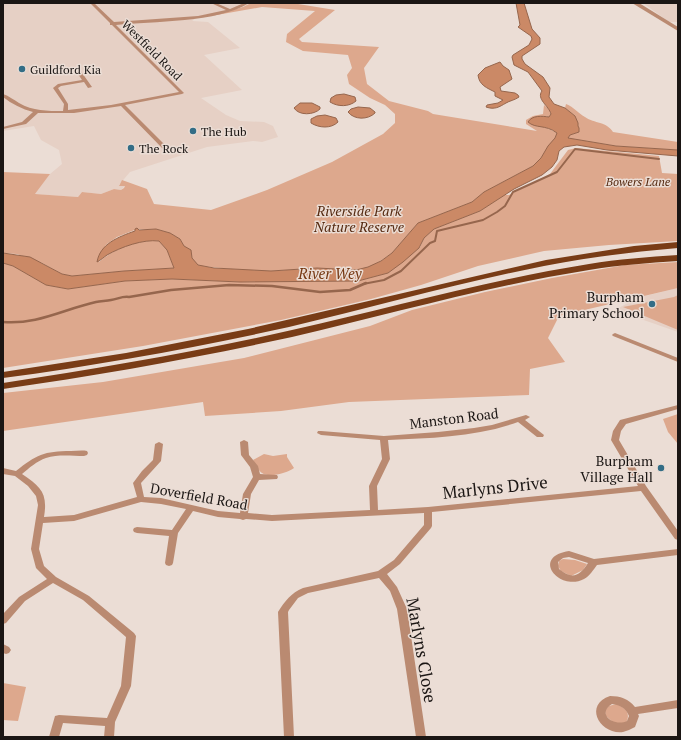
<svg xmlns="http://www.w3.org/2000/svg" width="681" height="740" font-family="'PT Serif',serif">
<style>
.built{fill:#e6d0c5}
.green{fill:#dda88d}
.water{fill:#cb8966;stroke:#96664d}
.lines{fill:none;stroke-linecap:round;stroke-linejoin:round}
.stream-far1{stroke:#96664d;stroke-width:2}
.stream{stroke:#96664d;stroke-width:2.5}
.minor{fill:#ba8a71;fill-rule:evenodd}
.tertiary{fill:#ba8a71;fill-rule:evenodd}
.trunk{fill:#793c16;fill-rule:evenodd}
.poi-dot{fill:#336d86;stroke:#ebddd5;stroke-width:1.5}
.labels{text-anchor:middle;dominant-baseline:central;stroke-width:3;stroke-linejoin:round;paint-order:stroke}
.far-street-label{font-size:12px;fill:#1b1614;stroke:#ebddd5}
.far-poi-label{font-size:12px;fill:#1b1614;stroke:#ebddd5;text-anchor:start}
.far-park-label{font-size:12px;font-style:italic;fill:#562a11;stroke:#ebddd5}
.park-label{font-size:14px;font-style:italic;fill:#562a11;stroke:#ebddd5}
.poi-label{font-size:14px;fill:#1b1614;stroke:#ebddd5;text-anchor:end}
.street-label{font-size:14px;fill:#1b1614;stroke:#ebddd5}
.water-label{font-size:15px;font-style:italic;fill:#763812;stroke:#ebddd5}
.near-street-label{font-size:17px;fill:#1b1614;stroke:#ebddd5}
</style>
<rect width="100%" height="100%" fill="#ebddd5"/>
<g class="built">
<path d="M3 3H251L226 13 196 18 192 21 208 22 240 48 204 55 242 90 201 98 226 115 240 121 264 122 273 126 278 137 262 142 253 141 207 147 130 172 119 185 125 186 121 190 114 189 101 194 82 192 78 197 35 194 50 174 62 164 59 150 41 140 34 126 3 131Z"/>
<path d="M643 3H678V22H669Z"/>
<path d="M678 288V332L615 310 637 298Z"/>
</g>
<g class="green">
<path d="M251 3H292L335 10 299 39 302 42 379 47 364 68 367 84 389 101 428 111 433 114 537 131 526 124V120L533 116 543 114 544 105 550 110 551 114 549 117 545 116V127L557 133V135L541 158 533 166 484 192 472 202 418 223 392 253 373 266 356 270 317 268 271 271 241 270 201 266C194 264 191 258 191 251L184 246 180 239 170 233 156 229H137L117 237 107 244 103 249 99 262C113 249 140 239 159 241L167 250 174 268 124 271 72 276 62 274 42 263 17 254 3 253V172L50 174 35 194 78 197 82 192 101 194 114 189 121 190 124 188 125 186H119L122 180 147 189 154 204 211 210 267 190 332 162 383 134 395 123V114L385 105 370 98 349 84 347 75 352 68 348 55 303 51 286 42 287 34 315 11 262 7 211 16 243 7Z"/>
<path d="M566 104C574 107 578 113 585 117 595 124 606 121 613 132L678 142V150L617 146 567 138 570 135 579 132 575 116 565 108Z"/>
<path d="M576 148 659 156 662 173 678 174V241L609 245 544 251 478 266 421 285 371 299 281 320 143 346 3 368V263L13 266 46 285 68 289 125 281 172 279 240 282 358 281 388 273 420 247 424 238 434 229 480 211 504 195H509L550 174 568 150Z"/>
<path d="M678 262V288L559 316 548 338 565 362 530 369 529 395 349 402 281 411 205 416 203 402 3 431V393L103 382 244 358 370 326 412 310 485 292 552 278 625 265Z"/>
<path d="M678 295V330L623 307 674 297Z"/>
<path d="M678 414V444L668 432 663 419Z"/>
<path d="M264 454 273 456 287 454V457L294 468C288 473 269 478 262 473 259 471 255 464 253 460Z"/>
<path d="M563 559 575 560 587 564 583 570 571 576 561 571 558 566 559 561Z"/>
<path d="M3 683 26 687 18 721 3 720Z"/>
<path d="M616 704C626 708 631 713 626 723L615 724 606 716 605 710 609 706Z"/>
</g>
<g class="water">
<path d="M516 3H524L532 29 540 38V44L522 56V59L525 64 543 77 550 88 549 97 554 104 565 108 575 116 578 123V126L579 128V132L570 135 568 138 616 146 678 150V156L607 150 577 145 564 147 559 151 557 160 552 167 542 175 514 189 480 211 434 229 424 238 419 248 403 262 388 273 358 281 240 282 172 279 125 281 68 289 46 285 13 266 3 263V253L30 257 62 274 72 276 124 271 174 268 167 250 159 241C143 239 121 247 107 255 104 257 101 260 97 262 100 244 118 237 135 231V229L137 228 139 230 156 229 170 233 180 239 184 246 191 250 192 258 198 265 214 268 271 271 317 268 356 270 368 267 381 261 392 253 418 223 472 202 484 192 533 166 541 158 548 146 555 138 557 133C545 124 536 129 528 122 532 115 542 116 549 117L551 114C549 106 536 99 542 91L528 72 514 65 512 57 513 55 529 45 532 39 531 36 518 27 520 25Z"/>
<path d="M500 62 503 66 509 70 512 79 500 87 501 91 515 93 518 95 519 97C515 100 509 101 506 103 499 107 495 110 486 107L487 105 498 103 503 100 495 96V92C487 88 479 85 478 75L485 68Z"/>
<path d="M344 94 355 97 356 101C349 107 338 107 330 102L331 98 336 95Z"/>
<path d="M300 103H312L320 107V109C314 115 299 116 294 108Z"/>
<path d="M358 107 370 108 375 112V113C368 120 354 120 348 112L351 109Z"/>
<path d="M325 115 336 118 338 122C331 129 319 128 311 123V119L317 116Z"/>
</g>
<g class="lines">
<path class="stream-far1" d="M363 284 384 280 401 271 430 243 435 241 437 231 483 220 497 212 505 206 513 192 557 172 575 149 659 159"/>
<path class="stream" d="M3 322C37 325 64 309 96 302 101 301 106 301 111 300 118 299 122 296 129 297L171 290 229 285 272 286 320 292 350 290 366 283"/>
<g class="minor">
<path d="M90 3H94L114 22 198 16 226 10 211 3H216L230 9 244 3H249C218 23 153 21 116 25L184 93 182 94 125 105 169 149V151H165L121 106 74 113H38L26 124 3 129V127L22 122 33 112C22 109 12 104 3 97V94C9 96 14 100 19 103 33 111 47 111 63 111L64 104 53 88 58 84 82 80 76 71 78 70H80L92 87 88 88 84 82 61 86 58 88 68 104V110L111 105 179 92 112 25H110V23Z"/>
<path d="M615 333 678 358V362L613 336 612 335 613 334Z"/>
<path d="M678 405V409L626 424 621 431 619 440 646 486 678 531V540L675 539 641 491 432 512V526L431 528 400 564 387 574 397 587 407 609 426 737H416L397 609 390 591 379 578 308 593 298 598 289 610 288 612 294 737H284L278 612C285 601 291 593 303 588L378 571 394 560 424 525V513L272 521 246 519 243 520 240 519 218 517 193 511 178 533 173 563 172 565 169 566 166 565 165 563 169 536 137 533 134 532 133 530 134 528 137 527 172 530 186 509 161 504 141 502 74 521 43 523 39 549 44 566 56 577 89 596 134 633 136 636 131 686 115 722 114 737H104L105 726 63 723 59 737H49L55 716 59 715 107 718 121 686 126 637 83 600 53 583 25 601 6 623 3 624V614L19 597 47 579 36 568 31 549 38 505 36 496 28 486 15 476 3 474V468L16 471C36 455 44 451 71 451 76 451 82 450 87 451L88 453 87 455 84 456C72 456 58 454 46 458 37 461 29 468 22 474 41 487 48 493 44 517L74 515 137 497 133 483 142 471 153 460 155 444 159 442 163 444 161 461 141 483 144 497 161 498 218 511 240 513 243 494 253 477 250 467 241 455 240 442 244 440 248 442 249 455 258 466 260 474 277 475 278 477 277 479 259 480 251 494 248 513 272 515 370 510 369 486 382 459 380 440 321 435 317 433 318 431H321L384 436 438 432 474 428 492 425 526 415 530 417 525 420 544 435 543 437H537L518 422C477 437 432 438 388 440L390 459 377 486 378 510 428 507 638 486 611 440 613 431 620 420Z"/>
<path d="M678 549V555L597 565C593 570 590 576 584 579 560 592 530 557 569 551L594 559ZM569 557 588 563C580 576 572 580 559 569L558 562 563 558Z"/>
<path d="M3 644 9 647 11 650 9 653 6 654 3 653Z"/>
<path d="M610 696C620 696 629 699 635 707L678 700V708L638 714 639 716 635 727C631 729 627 731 623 732 600 735 583 705 610 696ZM612 704C620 705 626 708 629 716L627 721C614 727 596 714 612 704Z"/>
</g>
<path class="tertiary" d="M632 3H639L678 27V31Z"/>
<g class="trunk">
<path d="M678 242V248C633 252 589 257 544 266 458 283 374 307 289 327 194 348 99 365 3 378V372L126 353 248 329 546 260 634 246Z"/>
<path d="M678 255V261C648 263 618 265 589 270 488 286 391 314 292 337 196 358 100 375 3 389V383C100 368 196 352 292 330 391 308 488 280 589 264 618 259 648 257 678 255Z"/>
</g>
</g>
<g class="poi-dot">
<circle cx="22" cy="69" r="4"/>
<circle cx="193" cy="131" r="4"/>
<circle cx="131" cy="148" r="4"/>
<circle cx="652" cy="304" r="4"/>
<circle cx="661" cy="468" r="4"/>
</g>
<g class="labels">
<g class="far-street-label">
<text transform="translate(152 50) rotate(45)">Westfield Road</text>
</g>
<g class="far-poi-label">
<text x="30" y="69">Guildford Kia</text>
<text x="201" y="131">The Hub</text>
<text x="139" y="148">The Rock</text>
</g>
<g class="far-park-label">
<text x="638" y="181">Bowers Lane</text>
</g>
<g class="park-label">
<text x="359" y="210">Riverside Park<tspan x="359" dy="16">Nature Reserve</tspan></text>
</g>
<g class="poi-label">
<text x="644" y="296">Burpham<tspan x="644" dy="16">Primary School</tspan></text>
<text x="653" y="460">Burpham<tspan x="653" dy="16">Village Hall</tspan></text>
</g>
<g class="street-label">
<text transform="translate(454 418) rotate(-7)">Manston Road</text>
<text transform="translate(199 496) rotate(10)">Doverfield Road</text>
</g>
<g class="water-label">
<text x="330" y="273">River Wey</text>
</g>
<g class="near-street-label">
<text transform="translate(495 487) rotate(-6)">Marlyns Drive</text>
<text transform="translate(422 650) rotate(80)">Marlyns Close</text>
</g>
</g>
<rect width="681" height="740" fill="none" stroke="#1b1614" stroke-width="8"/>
</svg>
